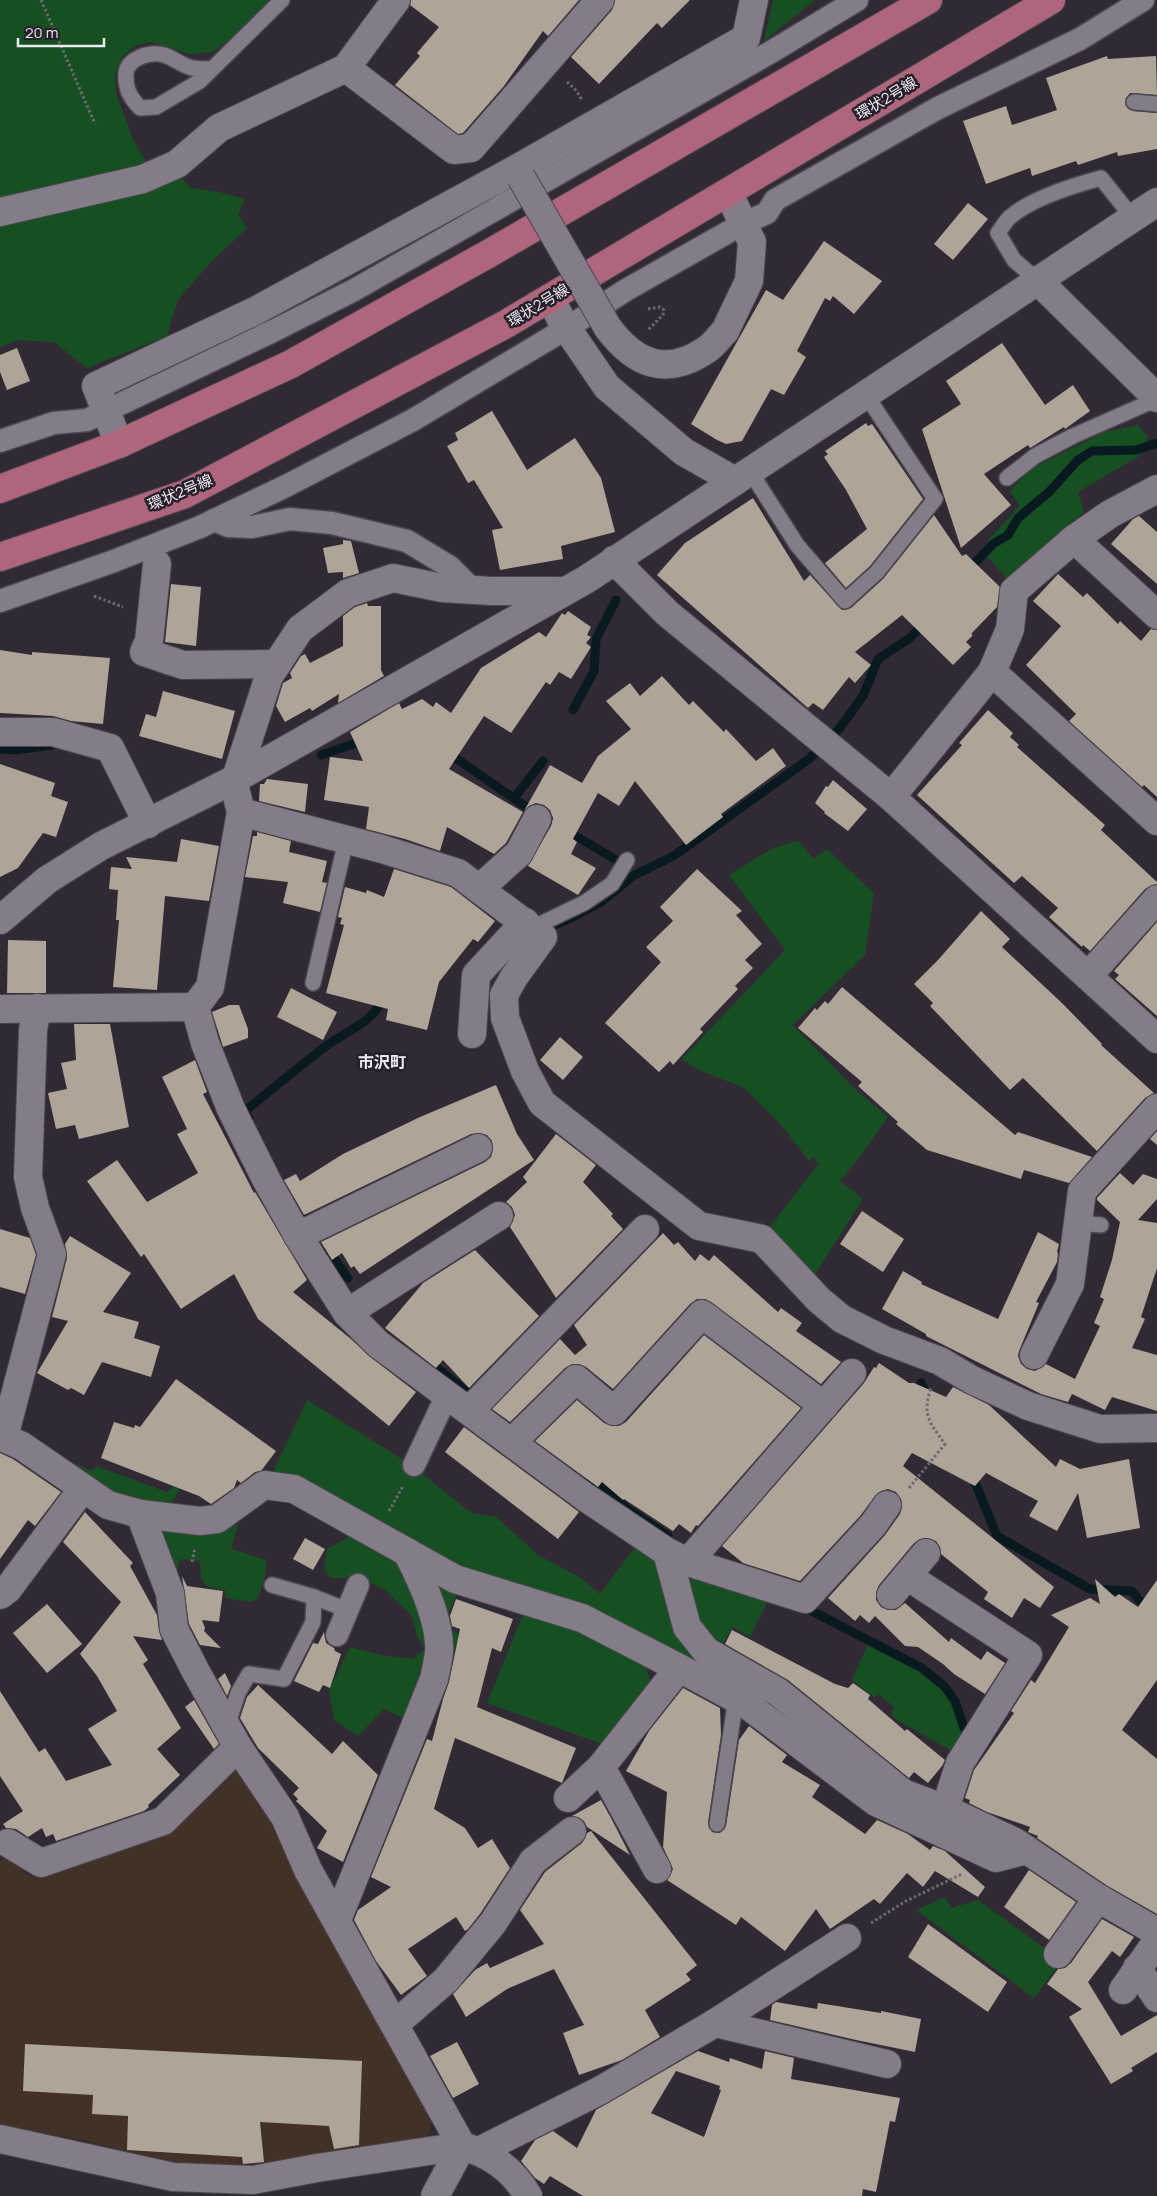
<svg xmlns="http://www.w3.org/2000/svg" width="1157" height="2196" font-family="Manrope,'Noto Sans JP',sans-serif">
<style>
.education{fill:#413126}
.green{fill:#165022}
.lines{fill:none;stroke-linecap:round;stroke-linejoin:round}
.stream{stroke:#08191f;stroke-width:9}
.building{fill:#aea498;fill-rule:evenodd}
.service-casing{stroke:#4c474f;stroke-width:18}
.pedestrian-casing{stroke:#4c474f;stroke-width:25}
.minor-casing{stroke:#4c474f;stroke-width:30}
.tertiary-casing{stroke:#4c474f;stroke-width:30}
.primary-casing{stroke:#4c474f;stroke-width:30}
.path{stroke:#6e6872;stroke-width:3;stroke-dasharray:2.5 2.5;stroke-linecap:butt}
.service{stroke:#847c88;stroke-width:15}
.pedestrian{stroke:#847c88;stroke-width:22}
.minor{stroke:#847c88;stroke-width:28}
.tertiary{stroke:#847c88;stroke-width:28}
.primary{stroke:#af657c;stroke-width:28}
.minor-bridge-casing{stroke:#4c474f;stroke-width:30;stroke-linecap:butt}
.minor-bridge{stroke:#847c88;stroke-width:28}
.labels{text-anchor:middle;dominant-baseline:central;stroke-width:5;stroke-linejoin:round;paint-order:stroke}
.street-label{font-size:15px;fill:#eeeaf1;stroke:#27202b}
.neighbourhood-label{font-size:16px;font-weight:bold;fill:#eeeaf1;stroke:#27202b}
</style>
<rect width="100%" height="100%" fill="#312a35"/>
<path class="education" d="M241 1763 279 1825 314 1908 432 2120 427 2140 266 2164 198 2167 124 2151 84 2140 0 2125V1861L6 1856 31 1877 133 1841Z"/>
<g class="green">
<path d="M0 0H269L232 37 213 52 189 54 150 42 135 46 123 56 115 74 116 93 134 142 146 161 179 175 191 188 219 192 245 199 238 214 247 228 210 263 178 300 167 336 87 368 54 342 18 340 0 347Z"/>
<path d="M773 0H815L764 41Z"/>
<path d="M1138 425 1148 437 1139 456 1078 492 1084 512 1007 579 988 557V540L1020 506 1010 491 1032 468 1105 432Z"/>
<path d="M798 841 814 859 827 849 874 893 865 955 793 1025 855 1089 888 1117 862 1154 840 1181 863 1199 812 1279 766 1232 819 1163 813 1157 809 1161 782 1126 744 1088 697 1069 682 1059 785 950 729 875 773 848Z"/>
<path d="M307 1400 410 1464 471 1513 496 1517 538 1555 581 1578 600 1594 641 1539 667 1561 697 1648 690 1660 524 1593 517 1614 456 1595 443 1626 460 1634 428 1730 384 1709 358 1736 334 1720 329 1690 350 1647 385 1656 413 1659 425 1649 417 1636 412 1616 385 1590 361 1578H331L324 1569 327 1549 350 1536 349 1505 272 1474Z"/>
<path d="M46 1448 72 1463 93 1471 96 1466 167 1492 171 1489 180 1466 189 1470 170 1507 131 1506Z"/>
<path d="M152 1524 175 1527 186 1535 209 1534 218 1527 238 1524 231 1549 266 1560V1572L258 1598 250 1602 226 1598 225 1590 206 1586 201 1578 200 1561 180 1559 175 1580Z"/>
<path d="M681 1569 768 1600 750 1637 733 1627 719 1649 699 1630Z"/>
<path d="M526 1607 644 1661 651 1684 605 1745 487 1703Z"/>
<path d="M868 1644C894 1656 938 1677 953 1702 958 1711 960 1723 963 1732L952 1751 897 1720 891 1714 894 1707 878 1694 875 1698 852 1680Z"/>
<path d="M945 1897 951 1908 978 1900 1062 1961 1034 1998 916 1910Z"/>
</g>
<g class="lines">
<g class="stream">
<path d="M968 570 993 544 1008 535 1018 518 1049 492 1078 460 1092 451 1136 450 1157 443"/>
<path d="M573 710 594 671 596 639 616 600"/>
<path d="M0 749 15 750 52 745"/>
<path d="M447 752 522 804 628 867"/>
<path d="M321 755 365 740"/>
<path d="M514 798 543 761"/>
<path d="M547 928 569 919 601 902 633 876 675 855 809 759 839 729 863 696 878 659 910 638 925 622"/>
<path d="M249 1119 245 1111C272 1089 299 1067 326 1046 347 1030 372 1024 383 998"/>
<path d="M295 1203 304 1218"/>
<path d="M328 1250 348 1278"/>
<path d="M437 1368 467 1392"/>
<path d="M921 1383 927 1398"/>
<path d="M972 1475 997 1536 1090 1589 1132 1591 1157 1622"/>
<path d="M590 1478 626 1508 668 1536"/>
<path d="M806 1608 922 1668 945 1687 955 1701 964 1728"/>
</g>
</g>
<g class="building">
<path d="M411 0H579L548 36 543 31 504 86 463 133 458 134 395 85 420 56 417 53 439 27 410 5Z"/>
<path d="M615 0H690L662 28 657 23 599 84 571 57 612 10Z"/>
<path d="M1107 56 1108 59 1156 56 1157 95 1130 93 1125 102 1126 106 1133 111 1157 113V149L1118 156 1117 152 1078 165 1076 161 1032 176 1030 168 986 184 963 121 1006 106 1012 125 1057 110 1046 78Z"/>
<path d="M968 203 988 219 953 260 934 244Z"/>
<path d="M824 241 882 281 854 314 833 296 830 301 825 298 797 351 806 357 784 395 771 389 742 441 726 444 717 440 691 424 766 290 783 300Z"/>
<path d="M1002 343 1045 405 1073 385 1090 411 1065 429 1064 427 1030 448 1028 445 984 474 1011 505 961 548 922 429 961 404 946 381Z"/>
<path d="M17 348 30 381 7 390 0 372V355Z"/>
<path d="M492 411 527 470 575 438 601 478 615 532 561 546 563 559 500 570 492 530 503 528 474 480 468 483 447 446 458 440 455 433Z"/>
<path d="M866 423 868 426 872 424 923 499 870 566 846 588 825 563 867 529 846 490 824 457 828 454 825 451Z"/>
<path d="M753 498 804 581 810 575 842 610 851 608 883 579 934 515 962 556 966 554 1000 587 997 607 971 634 973 635 966 642 971 647 953 665 902 615 855 652 871 665 855 683 849 677 823 710 813 703 808 708 657 575 685 543Z"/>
<path d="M1139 516 1157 532V584L1111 544 1133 519Z"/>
<path d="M343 540 351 541 359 573 343 578V572L328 573 323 548 343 544Z"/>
<path d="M1058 574 1083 597 1087 593 1118 624 1120 621 1141 641 1151 629 1157 630V797L1144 785 1142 787 1069 721 1076 714 1026 665 1061 626 1033 601Z"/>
<path d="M171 584 201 587 196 646 165 642Z"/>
<path d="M367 603 368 606H381V670L384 676 338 703 339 694 312 711 310 708 285 722 276 706 283 683 292 678 290 673 301 656 305 654 310 663 343 646V616L355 607Z"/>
<path d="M568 611 591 627 587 635 591 637 586 643 591 647 571 679 559 672 550 685 546 682 511 733 484 716 449 769 523 812 506 843 494 854 447 827 440 851 405 839 366 829 369 807 324 800 330 757 363 761 350 732 399 703 402 709 422 699 433 707 436 702 451 713 481 668 539 632 546 637 562 613 565 615Z"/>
<path d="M0 650 32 655V652L110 658 103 724 71 721 53 716 0 713Z"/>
<path d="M662 676 689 705 693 701 724 732 726 729 756 761 773 748 786 766 721 814 723 817 686 845 635 781 619 806 598 793 573 839 577 842 571 854 596 868 578 895 528 866 551 826 553 818 550 810 544 805 536 803 529 806 524 811 550 765 582 783 598 756 631 729 606 701 630 683 640 696Z"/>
<path d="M163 691 235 711 222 759 139 736 146 714 156 717Z"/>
<path d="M988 710 1013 733 1010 737 1019 745 1017 747 1105 825 1101 830 1157 882V884L1145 889 1090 951 1083 945 1082 947 1049 917 1058 908 1022 876 1014 883 917 795 962 745 959 743Z"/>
<path d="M0 764 55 783 51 796 68 802 56 837 43 833 18 868 0 877Z"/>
<path d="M267 779 308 784 305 812 259 801 260 784H264Z"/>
<path d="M833 780 867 809 848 831 824 813 825 812 815 803 826 786 828 787Z"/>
<path d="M257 832 291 841 289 852 327 861 322 882 327 883 320 912 283 903 288 882 245 877 253 836H257Z"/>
<path d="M181 839 219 846 209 901 165 896 157 990 113 987 119 920H116L118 890 109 889 111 867 132 869 126 857 177 862Z"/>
<path d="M394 869 451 887 495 921 478 942 473 939 439 982 427 1030 386 1020 388 1009 326 993 344 925 340 924 342 918 338 917 345 887 366 893 367 890 384 897Z"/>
<path d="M697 869 742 911 736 915 762 944 745 960 753 968 735 986 738 989 700 1029 703 1032 673 1065 670 1061 659 1072 605 1023 661 962 646 947 673 921 660 907Z"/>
<path d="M981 911 1010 939 1002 947 1063 1004 1102 1044 1101 1045 1154 1093 1145 1098 1097 1151 1023 1078 1010 1090 930 1006 933 1003 914 984 938 960Z"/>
<path d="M1157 922V1016L1115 979 1119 975 1114 971Z"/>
<path d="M8 940 46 941V993H7Z"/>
<path d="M842 987 1015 1135 1018 1132 1092 1157 1069 1183 1024 1170 1021 1179 927 1150 896 1124 898 1122 858 1086 862 1082 798 1028 815 1008 817 1010 825 1001 828 1004Z"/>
<path d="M291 988 337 1012 323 1040 277 1017Z"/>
<path d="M229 1005H239L248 1029V1038L223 1047 212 1012Z"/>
<path d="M74 1024H110L129 1127 79 1139 75 1125 56 1129 48 1093 67 1089 61 1063 76 1060Z"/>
<path d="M560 1037 583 1057 563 1080 540 1060Z"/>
<path d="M195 1060 207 1092 203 1094 254 1193 255 1192 307 1280 293 1292 351 1339 369 1356 416 1392 389 1426 258 1319 234 1274 181 1309 144 1254 141 1257 87 1181 117 1160 147 1202 198 1173 177 1134 187 1129 162 1077Z"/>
<path d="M496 1085 517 1134 534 1160 360 1274 354 1266 351 1268 342 1253 332 1260 321 1242 485 1162 491 1157 493 1150 492 1141 487 1135 480 1133 471 1134 304 1215 284 1180 296 1174 300 1181 343 1154 420 1117Z"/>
<path d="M1157 1131V1145L1150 1139Z"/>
<path d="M556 1134 596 1165 583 1182 613 1214 611 1216 623 1229 556 1298 510 1227 515 1215 512 1207 506 1202 527 1182 523 1177Z"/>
<path d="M1120 1173 1133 1185 1143 1174 1157 1179V1199L1138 1220 1157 1223V1268L1141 1317 1145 1319 1132 1348 1157 1355V1411L1112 1397 1105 1410 1072 1394 1068 1402 1041 1394 926 1336V1334L882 1309 903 1271 922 1282 921 1284 998 1319 1038 1232 1059 1244 1057 1252 1058 1253 1057 1262 1036 1302 1039 1303 1019 1351 1018 1356 1021 1364 1027 1369 1035 1371 1046 1364 1075 1379 1100 1326 1094 1323 1104 1299 1100 1297 1112 1260 1120 1222 1097 1200V1198Z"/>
<path d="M862 1211 904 1239 883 1272 840 1244Z"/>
<path d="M0 1229 30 1238 36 1255 25 1294 0 1287Z"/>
<path d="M663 1233 674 1245 678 1242 695 1261 700 1254 709 1261 714 1255 778 1312 781 1308 802 1323 796 1331 841 1362 821 1384 711 1302 705 1299H697L690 1304 613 1389 586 1367 579 1364H572L565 1368 510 1422 492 1409 560 1339 575 1355 587 1345 574 1325Z"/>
<path d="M70 1236 131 1273 103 1312 139 1322 134 1338 160 1346 151 1377 102 1362 84 1395 71 1388 68 1390 37 1373 68 1321 52 1317 67 1258 65 1244Z"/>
<path d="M475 1250 539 1316 469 1388 443 1360 436 1368 385 1328 423 1283Z"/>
<path d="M704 1335 801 1408 698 1526 696 1525 691 1533 679 1524 673 1531 624 1499 623 1500 602 1482 598 1487 535 1441 577 1400 604 1423 612 1426H619L626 1422Z"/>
<path d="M879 1363 909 1383H914L946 1397 953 1387 989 1405 1056 1467 1060 1459 1080 1469 1129 1459 1140 1528 1087 1538 1078 1493 1057 1531 1029 1516 1038 1501 986 1473 975 1486 912 1453 903 1466 1054 1587 1040 1608 1024 1598 1012 1618 984 1599 988 1592 941 1554 940 1547 936 1541 928 1538 920 1539 914 1543 879 1585 876 1592V1600L881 1607 888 1610H896L905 1603 949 1642 951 1638 981 1660 987 1651 1005 1663 985 1694 954 1674 943 1664 918 1647 905 1646 875 1616 869 1623 860 1615 855 1621 828 1598 885 1535 900 1514 902 1507 901 1499 896 1492 888 1489 881 1491 875 1496 861 1515 800 1581 743 1563 722 1546 864 1383 874 1367 876 1368Z"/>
<path d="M176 1379 276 1451 261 1471 255 1472 241 1483 237 1480 234 1488 211 1504 199 1496 101 1458 114 1422 134 1428 135 1425 140 1427Z"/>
<path d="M464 1427 579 1512 558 1539 445 1452Z"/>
<path d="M0 1453 13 1459 61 1492 35 1526 28 1520 0 1559Z"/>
<path d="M85 1512 133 1563 130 1566 157 1615 159 1631 162 1640 133 1636 148 1660 143 1664 181 1728 157 1749 180 1775 148 1805 149 1807 144 1811 56 1841 53 1834 46 1837 42 1828 28 1837 16 1829 6 1828 3 1824 23 1811 0 1776V1691L39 1752 45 1748 66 1781 112 1765 88 1729 117 1711 97 1676 80 1654 121 1602 63 1542Z"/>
<path d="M305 1538 325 1549 313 1570 293 1559Z"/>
<path d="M182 1576 187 1586 223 1591 219 1622 202 1620 205 1628 204 1631 221 1648 200 1645 189 1624Z"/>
<path d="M1095 1579 1115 1597 1119 1594 1138 1607 1157 1580V1680L1122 1730 1157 1759V1914L1106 1885 1037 1838 1038 1836 1028 1832 1030 1827 987 1812 969 1803 970 1800 965 1798 974 1770 1014 1713 1011 1711 1031 1680 1035 1683 1069 1627 1051 1615 1090 1598 1100 1604Z"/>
<path d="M456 1599 513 1619 501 1652 492 1648 477 1707 576 1748 562 1783 455 1738 434 1809 465 1828 478 1848 492 1839 510 1868 480 1914 468 1929 465 1931 456 1917 408 1949 427 1976 401 1995 376 1961 354 1920 358 1910 391 1887 371 1877 427 1739 432 1741 443 1699 449 1682 460 1629 452 1626 450 1616Z"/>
<path d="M47 1604 82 1644 47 1673 13 1633Z"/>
<path d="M732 1630 835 1684 848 1688 853 1683 870 1695 868 1699 905 1731 907 1729 945 1760 942 1766 928 1783 914 1772 909 1778 788 1680 725 1644Z"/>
<path d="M324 1632 326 1643 334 1648 335 1651 341 1654 330 1688 323 1685 319 1692 294 1681 313 1643 318 1644Z"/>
<path d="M225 1673 231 1686 227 1696 218 1679Z"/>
<path d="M258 1685 332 1754 343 1741 378 1775 343 1862 317 1848 327 1831 296 1801 298 1799 293 1794 299 1788 258 1748 240 1718 247 1697Z"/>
<path d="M683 1688 720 1708 721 1735 708 1823 712 1832 720 1833 726 1826 739 1740 749 1726 787 1755 782 1762 820 1785 812 1797 865 1834 877 1820 908 1834 930 1850 933 1846 945 1851 985 1887 978 1897 935 1871 923 1887 907 1873 880 1904 874 1899 830 1929 816 1909 785 1951 741 1917 736 1925 667 1880 673 1869 663 1847 667 1792 626 1771 649 1731Z"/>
<path d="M194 1700 219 1744 214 1749 185 1707Z"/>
<path d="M601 1800 611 1818 630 1855 587 1827 584 1821 578 1817 572 1816Z"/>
<path d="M591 1831 697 1965 686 1974 691 1980 645 2010 660 2037 622 2060 579 2075 563 2033 584 2025 554 1969 507 1989 466 2017 453 1994 475 1970 487 1963 490 1968 544 1944 520 1910 545 1872 582 1843 587 1833Z"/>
<path d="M1029 1870 1076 1902 1049 1940 1004 1907Z"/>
<path d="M1102 1919 1134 1937 1120 1957 1112 1951 1088 1982 1121 2036 1157 2015V2052L1131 2068 1133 2071 1111 2084 1069 2017 1082 2009 1047 1984 1058 1969 1065 1968 1071 1963Z"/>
<path d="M928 1924 1007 1982 988 2012 908 1957Z"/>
<path d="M776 2002 817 2009 818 2003 881 2013V2011L921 2019 915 2052 856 2040 770 2020 772 2005Z"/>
<path d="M457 2042 479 2084 453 2098 430 2056Z"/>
<path d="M25 2044 362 2061 359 2145 334 2149 329 2126 260 2122 264 2162 243 2164 242 2157 127 2150 128 2116 92 2114 93 2095 23 2091Z"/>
<path d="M698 2051 729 2062 730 2058 762 2069 765 2051 794 2058 791 2079 900 2098 895 2122 890 2121 876 2192 863 2189 862 2196H583L550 2176 544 2184 535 2178 521 2161 535 2140 553 2131 577 2148 596 2110ZM676 2071 720 2086 719 2089 721 2090 704 2137 651 2113Z"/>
</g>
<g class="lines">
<g class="service-casing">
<g id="service">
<path d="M212 69C206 69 199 69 193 68 182 66 174 58 164 55 150 51 128 58 126 73 125 89 130 97 140 108L156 107 200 81 282 0"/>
<path d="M1134 102 1157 104"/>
<path d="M1037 280 1014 260 998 233C1001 229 1005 222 1009 218 1030 199 1075 185 1101 178L1133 218"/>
<path d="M750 471 797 545 845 601 877 572 935 499 866 395"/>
<path d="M1007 478 1035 456 1073 436 1157 399"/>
<path d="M532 928 584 903 612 884 627 860"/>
<path d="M313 983 346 840"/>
<path d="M1078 1223 1101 1225"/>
<path d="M314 1597 347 1610"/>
<path d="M227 1727 238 1693 249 1674 284 1679 313 1622 314 1597 272 1585"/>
<path d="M717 1824 736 1698"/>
</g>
</g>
<g class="pedestrian-casing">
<g id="pedestrian">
<path d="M0 441 54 423 87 420 275 330 354 290 771 52 857 0"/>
<path d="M214 520 228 526 252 527 290 519 332 523 407 541 450 567 472 589"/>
<path d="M0 601 114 561 200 527 286 486 413 420 567 328 626 290 744 223 767 213 775 200 938 108 1080 39 1143 0"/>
<path d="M414 1465 447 1395"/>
<path d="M337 1635 358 1585"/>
</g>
</g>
<g class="minor-casing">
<g id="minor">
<path d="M346 68 454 150 471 148 600 0"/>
<path d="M0 212 143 179 177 164 219 128 346 68 396 0"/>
<path d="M550 298 562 321 607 387 684 452 735 481"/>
<path d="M725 331 749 281 752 242 728 192"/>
<path d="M119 444 96 386 255 311 516 169 746 38 754 0"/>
<path d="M1074 539 1157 615"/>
<path d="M614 560 667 613 891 797 1157 1039"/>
<path d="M157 564 149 641 144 652 183 665 277 664"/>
<path d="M992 672 1157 821"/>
<path d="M0 732H53L110 748 148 824"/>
<path d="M236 778 269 676 300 629 348 593 393 578 442 588 491 591H564"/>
<path d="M233 780 241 812 210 987 195 1007 205 1043 231 1109 267 1181 298 1236 347 1313 378 1344 585 1497 667 1552 688 1562 805 1599 873 1525 887 1505"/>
<path d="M891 797 992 672 1010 629 1014 591 1074 539 1110 514 1157 489"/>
<path d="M241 812 382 849 458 873 543 937 514 977 504 995 505 1018 525 1071 542 1103 699 1226 762 1239 819 1300 842 1319 884 1340 940 1361 972 1380 1028 1406 1100 1429 1157 1428"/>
<path d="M479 889 519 853 537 819"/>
<path d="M1088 976 1157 899"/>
<path d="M0 1009 195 1007"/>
<path d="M472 1034 476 975 525 922"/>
<path d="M298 1236 478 1148"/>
<path d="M347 1313 499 1216"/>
<path d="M1034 1355 1070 1284 1082 1191 1157 1108"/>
<path d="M469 1411 645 1229"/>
<path d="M0 1436 22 1446 108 1505 140 1514 170 1593 174 1629 195 1670 238 1747 285 1817 308 1870 462 2146 435 2196"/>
<path d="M4 1437 52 1254 35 1208 28 1177 33 1030 37 1008"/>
<path d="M512 1442 576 1379 614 1411 702 1314 824 1406"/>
<path d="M140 1514 200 1521 217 1519 264 1485 294 1489 455 1579 582 1618 679 1668"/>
<path d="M667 1552 687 1627 706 1651 778 1692 903 1793 945 1809 1015 1842 1098 1898 1157 1932"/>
<path d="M688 1562 852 1373"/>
<path d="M907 1576 1028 1655 960 1763 945 1809"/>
<path d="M0 1595 8 1589 83 1488"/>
<path d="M891 1595 926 1553"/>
<path d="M601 1767 657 1869"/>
<path d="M568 1798 601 1767 679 1668 746 1704 876 1802 996 1858 1027 1850"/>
<path d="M8 1843 41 1863 163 1821 238 1747"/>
<path d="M337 1920 434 1679C436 1670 438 1661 439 1652 441 1622 421 1579 407 1552"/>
<path d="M1058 1954 1098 1898"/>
<path d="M1137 1968 1157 1998"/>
<path d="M1123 1990 1157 1941"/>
<path d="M715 2023 887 2064"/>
<path d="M395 2024 446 1980 493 1923 533 1861 572 1831"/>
<path d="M0 2139 173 2177 253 2180 317 2168 462 2146C491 2154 513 2169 528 2196"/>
<path d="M479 2151 601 2090 715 2023 847 1938"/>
</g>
</g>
<g class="tertiary-casing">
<g id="tertiary">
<path d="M1037 280 1157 398"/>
<path d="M0 920 47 880 101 846 233 780 587 579 1157 202"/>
</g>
</g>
<g class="primary-casing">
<g id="primary">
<path d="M0 489 119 444 291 364 488 254 928 0"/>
<path d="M0 557 185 494 506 324 1051 0"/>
</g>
</g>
<g class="path">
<path d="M41 0 95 124"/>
<path d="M567 82 576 90 582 100"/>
<path d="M648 309 660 307 664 310 663 315 648 330"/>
<path d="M94 596 123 607"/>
<path d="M909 1488 945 1444C929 1422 922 1415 931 1388"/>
<path d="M389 1511 403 1486"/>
<path d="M192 1562 195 1548"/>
<path d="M871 1923 906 1901 962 1874"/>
</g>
<use href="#service" class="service"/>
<use href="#pedestrian" class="pedestrian"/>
<use href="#minor" class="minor"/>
<use href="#tertiary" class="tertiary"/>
<use href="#primary" class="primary"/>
<g class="minor-bridge-casing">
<path id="minor-bridge" d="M521 177 608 328C635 364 666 377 706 350 713 346 719 337 725 331"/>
</g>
<use href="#minor-bridge" class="minor-bridge"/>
</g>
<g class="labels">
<g class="street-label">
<text transform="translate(886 98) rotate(-31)">環状2号線</text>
<text transform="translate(538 305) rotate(-31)">環状2号線</text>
<text transform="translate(180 492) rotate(-23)">環状2号線</text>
</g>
<g class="neighbourhood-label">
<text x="382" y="1062">市沢町</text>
</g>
</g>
<path d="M18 38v8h86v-8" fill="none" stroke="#eeeaf1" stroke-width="2.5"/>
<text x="25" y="38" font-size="15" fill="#eeeaf1" stroke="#27202b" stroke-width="4" paint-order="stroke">20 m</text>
</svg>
